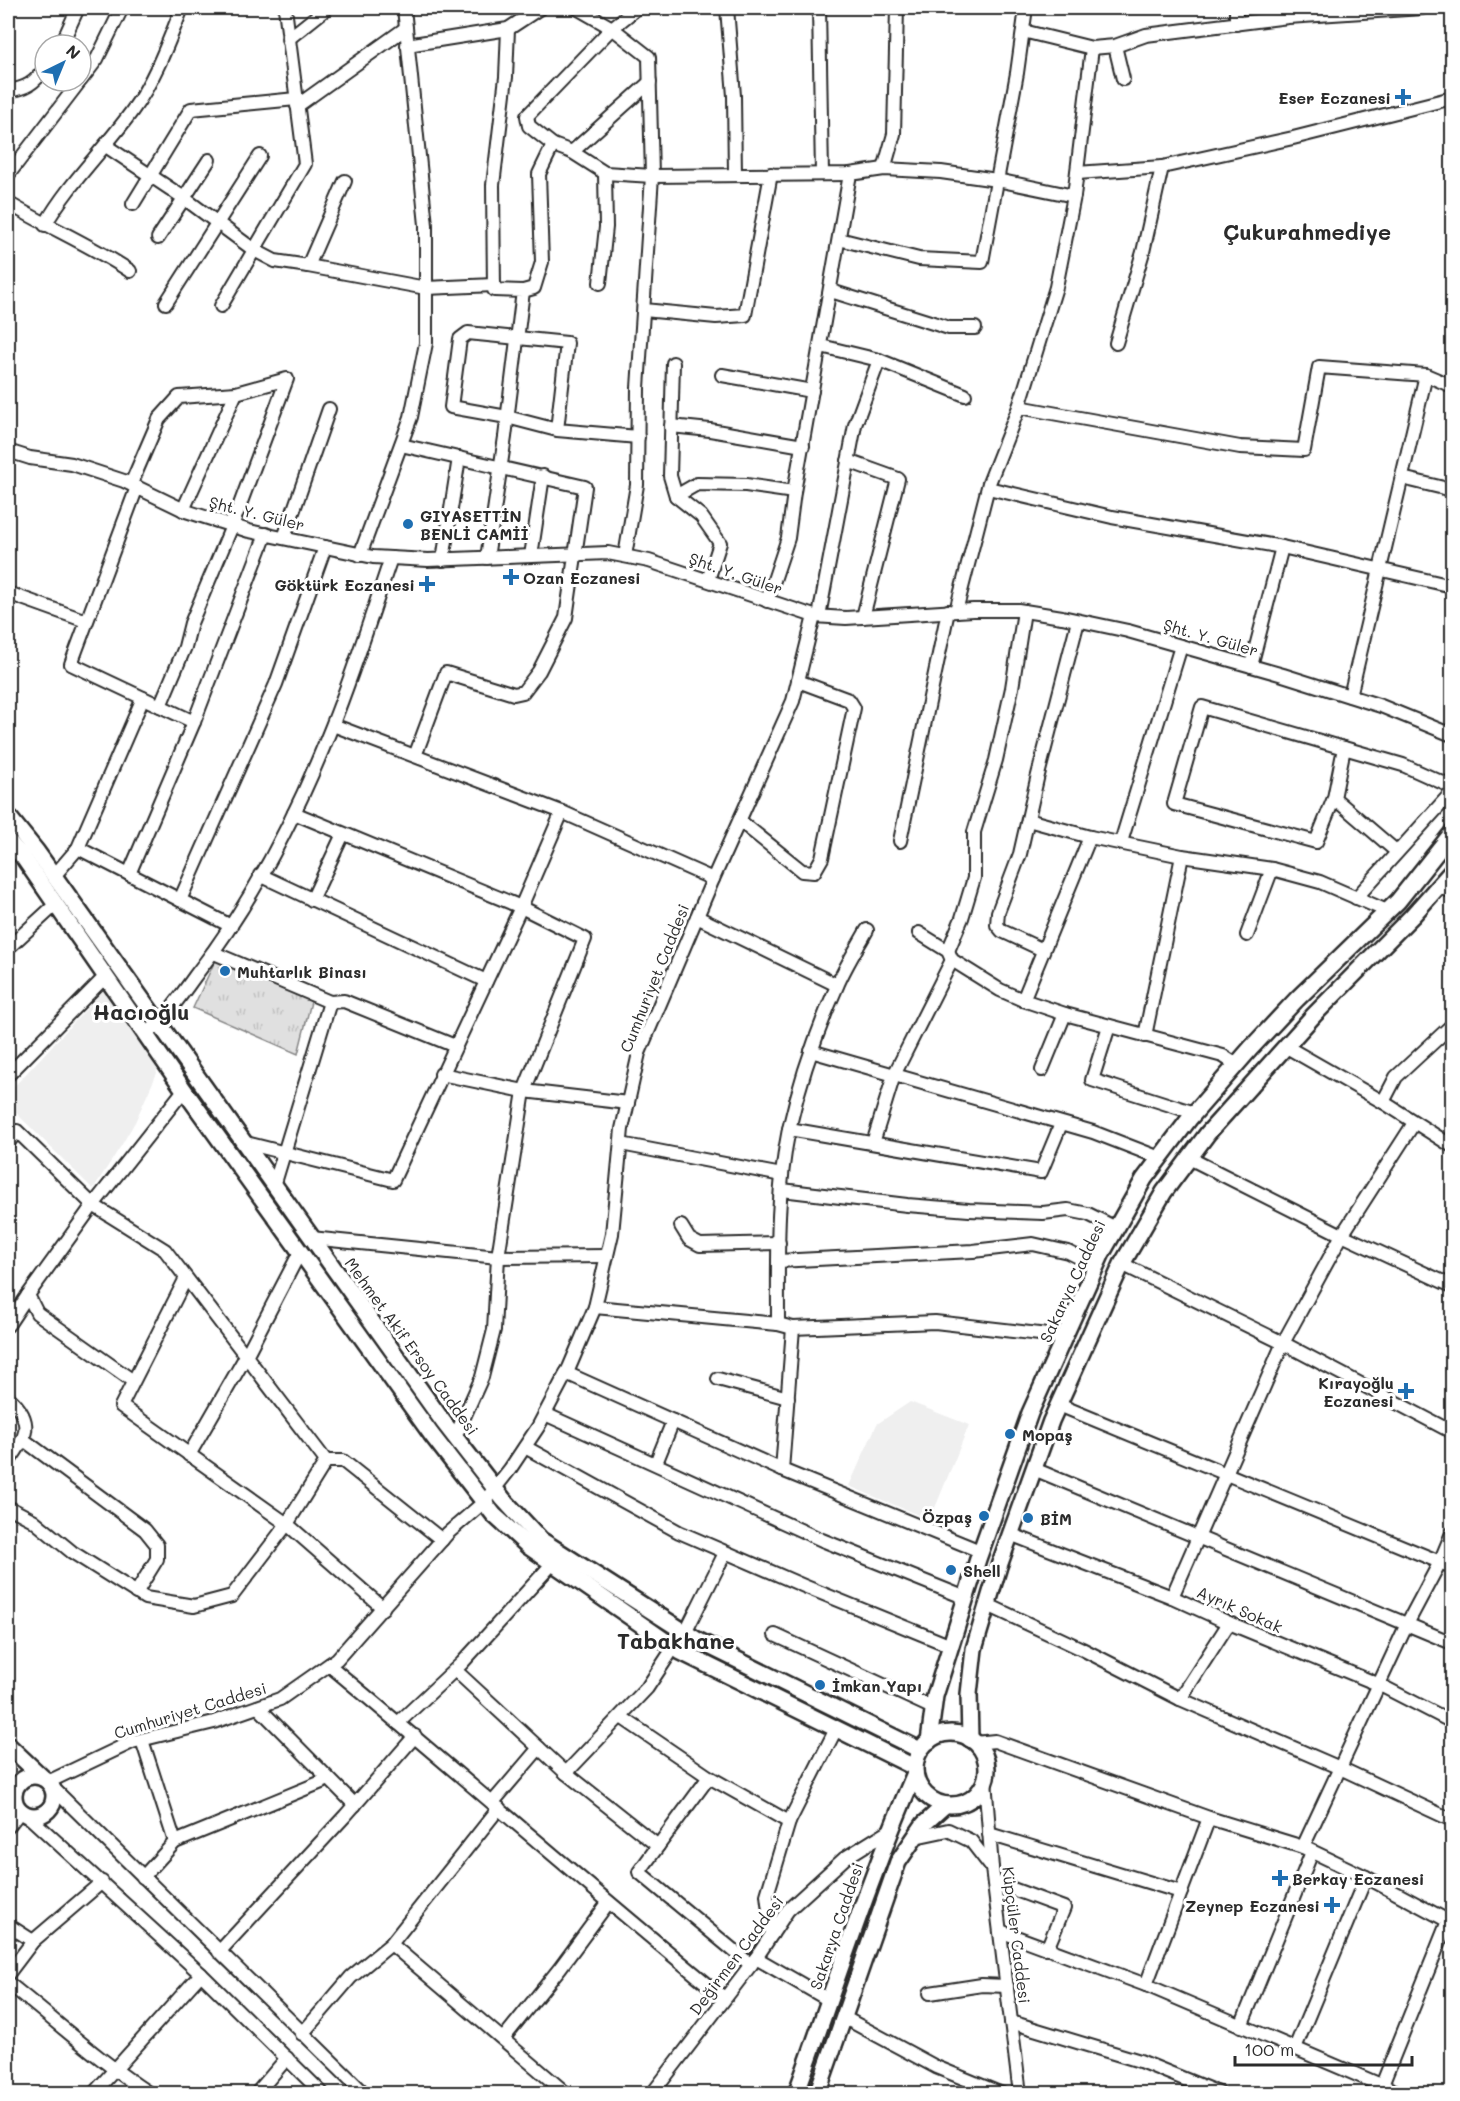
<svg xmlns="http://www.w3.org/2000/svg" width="1460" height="2101" font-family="Mali,sans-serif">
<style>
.built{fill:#efefef}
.park{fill:url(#park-tufts);stroke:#868686;stroke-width:1.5}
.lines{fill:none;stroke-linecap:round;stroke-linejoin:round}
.minor-casing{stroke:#2b2b2b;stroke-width:16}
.major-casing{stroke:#2b2b2b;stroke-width:20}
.minor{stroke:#fff;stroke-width:12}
.major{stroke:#fff;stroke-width:15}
.poi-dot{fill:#1f6fb2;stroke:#fff;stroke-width:2}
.labels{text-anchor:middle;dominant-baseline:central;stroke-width:6;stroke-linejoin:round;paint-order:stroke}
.poi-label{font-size:16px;font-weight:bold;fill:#2b2b2b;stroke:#fff;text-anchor:start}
.street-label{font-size:16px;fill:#2b2b2b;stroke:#fff}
.district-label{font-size:22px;font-weight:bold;fill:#2b2b2b;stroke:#fff}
</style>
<defs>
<pattern id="park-tufts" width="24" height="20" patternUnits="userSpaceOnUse" patternTransform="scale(1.5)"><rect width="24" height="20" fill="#e0e0e0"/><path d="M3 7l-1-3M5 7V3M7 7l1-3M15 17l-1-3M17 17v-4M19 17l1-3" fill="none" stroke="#c0c0c0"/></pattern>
</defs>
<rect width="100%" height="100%" fill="#fff"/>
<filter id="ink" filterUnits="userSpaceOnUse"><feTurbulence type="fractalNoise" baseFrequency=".0167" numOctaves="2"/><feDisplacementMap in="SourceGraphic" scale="12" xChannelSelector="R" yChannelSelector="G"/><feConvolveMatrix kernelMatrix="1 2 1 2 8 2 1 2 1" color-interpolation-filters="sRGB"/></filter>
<g filter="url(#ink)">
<g class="built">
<path d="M106 988 155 1061 157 1073 135 1122 121 1146 93 1189 8 1105V1093Z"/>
<path d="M910 1402 969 1425 930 1520 849 1486 877 1424Z"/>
</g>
<path class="park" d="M217 961 309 999 311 1002 298 1054 193 1008 214 963Z"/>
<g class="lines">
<g class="minor-casing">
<g id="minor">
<path d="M577 8 612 28 649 57 652 176 638 388 637 485 625 556"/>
<path d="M637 8 612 28 527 116 529 126 553 145 572 152 605 173 652 176 850 174 884 169 941 172 997 180 1074 196"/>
<path d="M727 8 734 96 735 175"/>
<path d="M819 8 822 174"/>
<path d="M1236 8V24"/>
<path d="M1023 31 1092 48 1115 46 1146 35 1288 17 1422 8"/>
<path d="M288 39 327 8"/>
<path d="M61 45 78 8"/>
<path d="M407 45 508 29 540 8"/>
<path d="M1115 46 1123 79"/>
<path d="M81 80 97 59 122 8"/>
<path d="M8 91C26 88 34 84 45 68"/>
<path d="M297 106 406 28"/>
<path d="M106 146 184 198 254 250 275 261 308 266 345 181"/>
<path d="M572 152 650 82"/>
<path d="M884 169 894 134 897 8"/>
<path d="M1077 173 1162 167 1293 138 1452 98"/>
<path d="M8 175 80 81"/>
<path d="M8 203C48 227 91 245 130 271"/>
<path d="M133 204 191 109 296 99"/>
<path d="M45 225C68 184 104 150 132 111 154 81 168 43 182 8"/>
<path d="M158 238 209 160"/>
<path d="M839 239 919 259 982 262 1017 73 1026 8"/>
<path d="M308 266 426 288 494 285"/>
<path d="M600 283 606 227 605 173"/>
<path d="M523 291 534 288 542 262 539 174 553 145"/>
<path d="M831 291 949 328H975"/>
<path d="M166 303 260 156"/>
<path d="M221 306 305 164 285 8"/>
<path d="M644 310 716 317 745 315 771 174"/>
<path d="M1116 343 1143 252 1162 167"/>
<path d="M821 346 879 360 965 395"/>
<path d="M673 363 670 476 676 496"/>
<path d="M722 375 812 391"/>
<path d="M1019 407 1240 447 1304 450 1319 367 1426 375 1452 386"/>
<path d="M671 426 710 430 803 446"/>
<path d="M557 430 567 343 468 333 460 339 451 407 507 417 557 430 638 437"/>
<path d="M401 445 585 487 566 618 539 671 523 692 514 694 446 673 415 756"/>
<path d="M8 451 30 458 72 464 124 481 186 511 249 531 373 557 428 560 608 553 649 561 814 616 846 618 973 610H1018L1062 617 1128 631 1283 675 1381 706 1452 735"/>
<path d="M848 461 898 479 863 617"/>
<path d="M1402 478 1452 490"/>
<path d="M131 484 159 419 179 397 236 393 287 379 232 526 191 623 185 647 160 706"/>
<path d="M137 487 71 664 194 722"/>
<path d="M988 488 1112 517 1282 547 1452 586"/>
<path d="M183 510 236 393"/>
<path d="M284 538 329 409"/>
<path d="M360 555 411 417 426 343V225L404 8"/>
<path d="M531 556 543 476"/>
<path d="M487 558 505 437 523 291 494 290 493 185 506 77 508 29"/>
<path d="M443 560 459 458"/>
<path d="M708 580 720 543 701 516 676 496 697 484 746 485 794 492"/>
<path d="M8 593 86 621"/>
<path d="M767 601 788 538 794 492 850 174"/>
<path d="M956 611 989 483 1019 407 1056 287 1074 196 1092 48"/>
<path d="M819 616 855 425 879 360"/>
<path d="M1251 666 1282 547"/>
<path d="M1350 696 1426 375"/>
<path d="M333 725 562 812 713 879"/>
<path d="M1334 798 1316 842 1174 804 1202 707 1344 748"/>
<path d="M294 813 521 907 585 939 524 1091 498 1257 494 1330 482 1377 455 1437"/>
<path d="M1028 820 1090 837 1182 856 1272 869 1320 882 1387 911"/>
<path d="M740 821 802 871 814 872 822 858 854 708 849 700 798 681"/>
<path d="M900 841 948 611"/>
<path d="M1121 842 1181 646"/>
<path d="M78 848 231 926"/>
<path d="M1397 852 1334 798 1344 748 1403 765 1452 787"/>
<path d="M129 874 194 722 266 534"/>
<path d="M260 875 486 981"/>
<path d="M54 876 78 848 143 698"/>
<path d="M1439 886 1452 892"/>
<path d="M1356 898 1452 792"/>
<path d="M180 900 276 684 325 547"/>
<path d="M312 900 343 834"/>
<path d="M697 917 837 985"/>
<path d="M919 933 948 951 952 960 1000 990 1023 1000 1065 1014 1223 1056 1237 1065"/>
<path d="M1247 935 1272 869"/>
<path d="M8 948 55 905"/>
<path d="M1043 950 1002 931 997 925 998 912 1020 854 1037 779 1078 621"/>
<path d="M948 951 962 918 974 878V832L996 760 1012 688 1024 611"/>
<path d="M214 953 330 1002"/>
<path d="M1023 1000 1090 837"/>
<path d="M1109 1026 1092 1080 1195 1113"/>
<path d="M146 1035C165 1018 180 997 195 976 252 903 298 812 332 726 354 671 372 614 391 558"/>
<path d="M1145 1036 1182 856"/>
<path d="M1285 1046 1383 1102 1452 1146"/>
<path d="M811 1051 1093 1132 1160 1158"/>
<path d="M1042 1070 1065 1014"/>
<path d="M441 1074 524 1091 628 1103"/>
<path d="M8 1075 105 977"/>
<path d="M1383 1102 1396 1077 1452 1025"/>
<path d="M789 1129 1041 1172 1061 1124"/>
<path d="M242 1142 393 1180 521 907 562 812"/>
<path d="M8 1143 17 1131 93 1205 165 1250 326 1461 287 1524 232 1596 194 1606 145 1598 72 1552 33 1520 8 1507"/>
<path d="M873 1143 894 1075 952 960"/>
<path d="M621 1144 782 1175"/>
<path d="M1189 1158 1342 1235 1452 1286"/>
<path d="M274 1186 330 1002 344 1001 455 1046"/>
<path d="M782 1190 907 1205 969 1210 1043 1213 1068 1210 1088 1214 1116 1228"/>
<path d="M681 1226 689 1239 700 1245 779 1243"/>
<path d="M311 1238 498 1257 607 1256"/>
<path d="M778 1261 973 1251 1033 1244 1068 1252 1096 1266"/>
<path d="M1122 1264 1283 1343 1452 1432"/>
<path d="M186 1278 121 1406 287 1524 383 1608"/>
<path d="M595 1307 778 1324 793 1328 935 1322 1065 1337"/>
<path d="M778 1324C778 1260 776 1192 789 1129 800 1080 817 1031 837 986 845 967 857 948 867 930"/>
<path d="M8 1325 28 1295"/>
<path d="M793 1328 782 1470 980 1551"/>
<path d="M566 1373 782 1470"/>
<path d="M718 1379 788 1398"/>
<path d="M133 1381 37 1313 28 1295 93 1205 184 1090"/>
<path d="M8 1397C35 1421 27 1438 8 1462"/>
<path d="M1059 1405 1452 1567"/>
<path d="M545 1414 822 1540 966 1598"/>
<path d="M24 1440 145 1530 157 1545V1559L136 1593"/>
<path d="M525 1447 679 1532 804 1586 951 1646"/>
<path d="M189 1455 246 1356 300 1252"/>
<path d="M326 1461H343L442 1540"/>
<path d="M656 1463 673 1421"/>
<path d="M1034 1469 1452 1643"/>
<path d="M1010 1534 1172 1597 1229 1623 1380 1685 1452 1722"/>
<path d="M1172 1597 1283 1343 1342 1235 1414 1123"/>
<path d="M988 1605 1082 1649 1180 1699 1340 1768 1452 1820"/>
<path d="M685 1633 725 1553"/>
<path d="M775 1635 933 1708"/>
<path d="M329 1665C461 1775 591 1889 724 1998"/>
<path d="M455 1670 566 1773 658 1846 639 1872 751 1965"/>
<path d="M1180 1699 1229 1623"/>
<path d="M258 1707 355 1805"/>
<path d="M621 1717 709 1777 789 1822"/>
<path d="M398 1723 462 1663 553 1563"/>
<path d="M142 1740 175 1842"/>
<path d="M975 1743 995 1741 1209 1818 1303 1847 1366 1877 1452 1923"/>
<path d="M566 1773 647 1688 674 1647"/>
<path d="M985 1780 992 1868 1020 2094"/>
<path d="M48 1782 132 1742 214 1722 280 1699 337 1659 448 1533 484 1502 510 1469 538 1427 569 1368 595 1307 612 1234 622 1129 639 1053 713 879 793 701 814 616"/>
<path d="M52 1787 365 2094"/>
<path d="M493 1802 539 1748"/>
<path d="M26 1814 201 1974 323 2094"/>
<path d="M8 1827 21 1810"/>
<path d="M989 1834 1181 1892"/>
<path d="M915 1837 948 1830 971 1841 992 1868"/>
<path d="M658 1846 709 1777"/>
<path d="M1303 1847 1407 1624 1440 1562 1452 1533"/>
<path d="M143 1877 175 1842 329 1779"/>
<path d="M994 1882 1064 1908 1047 1949"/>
<path d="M8 1925 33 1941"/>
<path d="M1000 1931 1146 1985 1402 2094"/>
<path d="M772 1934 767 1895 789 1822 836 1729"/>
<path d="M391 1944 567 2094"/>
<path d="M219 1952 345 1816 415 1736"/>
<path d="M756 1958 829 2000"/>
<path d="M8 1974 33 1941 102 1882"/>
<path d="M8 1983C55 2020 99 2061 150 2094"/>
<path d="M1146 1985 1209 1818"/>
<path d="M930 1993 982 1985 1007 1986"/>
<path d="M843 2017 936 2067 1002 2094"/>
<path d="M1011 2022 1140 2061 1221 2094"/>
<path d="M1241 2026 1312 1852"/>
<path d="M302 2034 351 1977 391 1944 499 1808"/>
<path d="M503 2039 560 1968 608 1903"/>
<path d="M1295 2048 1366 1877"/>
<path d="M1382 2085 1448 1921"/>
<path d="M93 2094 201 1974"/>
<path d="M256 2094 287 2058"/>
<path d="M652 2094 756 1958 788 1910 845 1858 890 1830"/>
</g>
</g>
<g class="major-casing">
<g id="major">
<path d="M8 816 37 852 444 1423 503 1499 541 1540 697 1640 920 1750"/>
<path d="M8 841 23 857 184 1090 431 1434 494 1515 528 1546 681 1652 914 1767"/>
<circle cx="951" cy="1769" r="36"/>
<path d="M970 1739 969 1694 974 1649 999 1566 1051 1421 1122 1264 1164 1192 1208 1133 1314 1015 1412 916 1452 871"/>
<path d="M929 1741 935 1696 978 1559 1030 1413 1102 1253 1144 1179 1190 1118 1251 1048 1297 999 1398 901 1452 833"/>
<path d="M8 1745 43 1778"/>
<circle cx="34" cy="1796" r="20"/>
<path d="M796 2094C835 1986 869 1878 915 1773"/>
<path d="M817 2094 898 1862 924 1824 945 1805"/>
</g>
</g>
<use href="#minor" class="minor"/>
<use href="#major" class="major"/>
</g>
</g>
<g class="poi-dot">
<path d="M1400 88h6v6h6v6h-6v6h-6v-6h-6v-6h6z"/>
<circle cx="408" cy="524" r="6"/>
<path d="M508 568h6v6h6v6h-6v6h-6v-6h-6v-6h6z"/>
<path d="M424 575h6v6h6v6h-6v6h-6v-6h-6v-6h6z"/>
<circle cx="225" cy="971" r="6"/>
<path d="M1403 1382h6v6h6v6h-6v6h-6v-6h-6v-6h6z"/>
<circle cx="1010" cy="1434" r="6"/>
<circle cx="984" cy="1516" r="6"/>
<circle cx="1028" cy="1518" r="6"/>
<circle cx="951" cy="1570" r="6"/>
<circle cx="820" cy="1685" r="6"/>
<path d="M1277 1869h6v6h6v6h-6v6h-6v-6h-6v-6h6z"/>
<path d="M1329 1896h6v6h6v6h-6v6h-6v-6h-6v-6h6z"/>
</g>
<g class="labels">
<g class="poi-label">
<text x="1391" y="97" text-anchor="end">Eser Eczanesi</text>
<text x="420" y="515">GIYASETTİN<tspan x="420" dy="18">BENLİ CAMİİ</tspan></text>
<text x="523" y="577">Ozan Eczanesi</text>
<text x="415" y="584" text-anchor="end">Göktürk Eczanesi</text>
<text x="237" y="971">Muhtarlık Binası</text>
<text x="1394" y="1382" text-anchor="end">Kırayoğlu<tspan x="1394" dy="18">Eczanesi</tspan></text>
<text x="1022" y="1434">Mopaş</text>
<text x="972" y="1516" text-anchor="end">Özpaş</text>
<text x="1040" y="1518">BİM</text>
<text x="963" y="1570">Shell</text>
<text x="832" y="1685">İmkan Yapı</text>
<text x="1292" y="1878">Berkay Eczanesi</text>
<text x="1320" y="1905" text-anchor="end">Zeynep Eczanesi</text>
</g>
<g class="street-label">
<text transform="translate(257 513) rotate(14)">Şht. Y. Güler</text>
<text transform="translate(736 573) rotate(19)">Şht. Y. Güler</text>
<text transform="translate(1211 637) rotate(16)">Şht. Y. Güler</text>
<text transform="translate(654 978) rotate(-68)">Cumhuriyet Caddesi</text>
<text transform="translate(1072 1281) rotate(-65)">Sakarya Caddesi</text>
<text transform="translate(412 1346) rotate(54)">Mehmet Akif Ersoy Caddesi</text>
<text transform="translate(1240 1609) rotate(24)">Ayrık Sokak</text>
<text transform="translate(190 1710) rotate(-17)">Cumhuriyet Caddesi</text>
<text transform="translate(836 1926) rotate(-71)">Sakarya Caddesi</text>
<text transform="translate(1017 1935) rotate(83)">Küpçüler Caddesi</text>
<text transform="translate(736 1955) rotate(-53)">Değirmen Caddesi</text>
</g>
<g class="district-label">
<text x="1307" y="231">Çukurahmediye</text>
<text x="141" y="1011">Hacıoğlu</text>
<text x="676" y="1640">Tabakhane</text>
</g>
</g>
<rect width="1460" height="2101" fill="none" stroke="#fff" stroke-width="30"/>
<rect x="15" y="15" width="1430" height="2071" fill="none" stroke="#2b2b2b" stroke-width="2" filter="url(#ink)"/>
<g transform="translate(63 63) rotate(43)"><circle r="28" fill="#ffffff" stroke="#aaaaaa" stroke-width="1.5"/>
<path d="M0-4.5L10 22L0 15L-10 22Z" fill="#1f6fb2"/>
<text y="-9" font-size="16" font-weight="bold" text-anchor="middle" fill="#2b2b2b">N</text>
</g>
<path d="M1235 2056v9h177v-9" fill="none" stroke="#2b2b2b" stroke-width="3"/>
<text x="1244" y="2056" font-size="18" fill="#2b2b2b" stroke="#ffffff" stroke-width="4.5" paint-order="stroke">100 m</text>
</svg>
